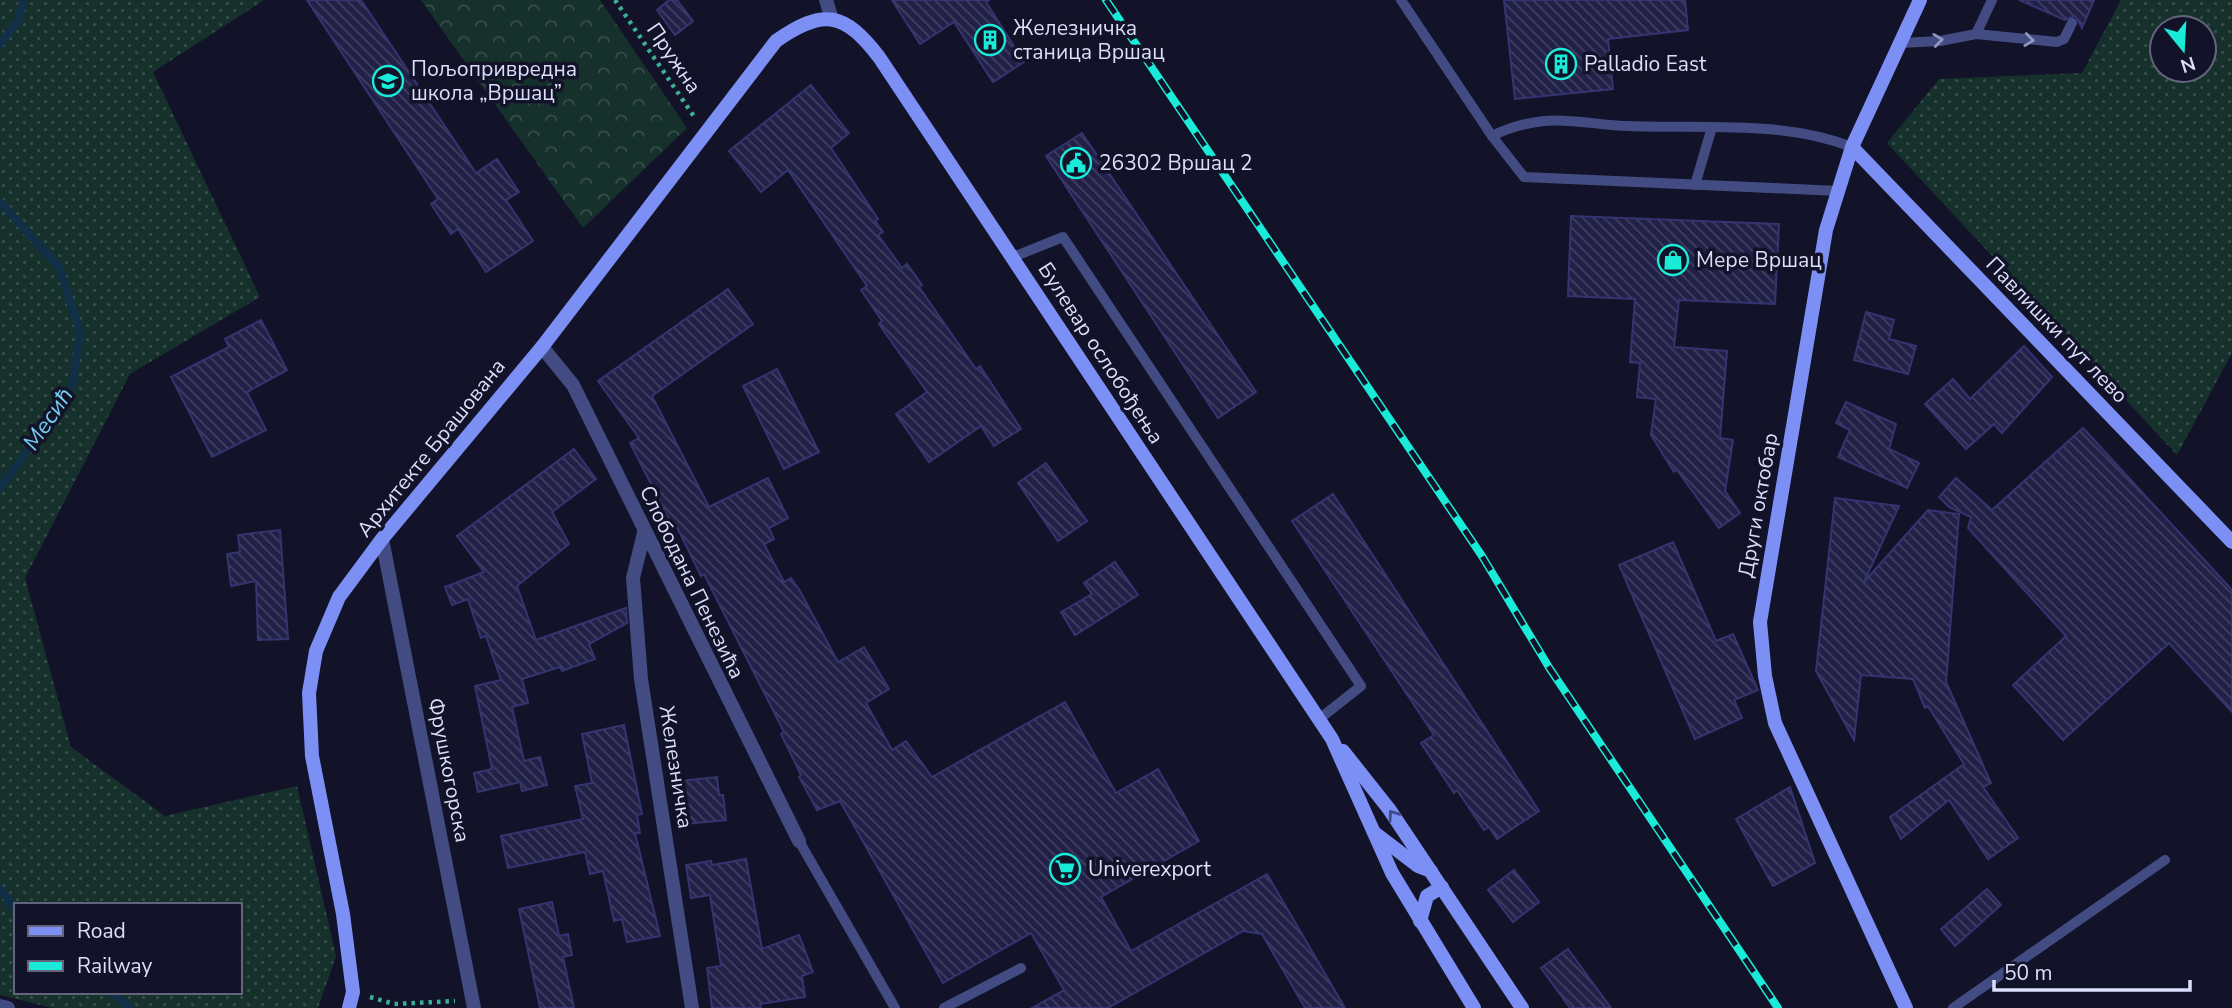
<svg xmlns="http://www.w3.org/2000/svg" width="2232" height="1008" font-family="'Nunito Sans',sans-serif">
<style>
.grass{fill:url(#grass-dots);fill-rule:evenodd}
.park{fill:url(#park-crowns)}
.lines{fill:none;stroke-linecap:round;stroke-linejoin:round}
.stream{stroke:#122f48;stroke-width:8}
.building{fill:url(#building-back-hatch);stroke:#353471;stroke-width:2}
.path{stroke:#3bb194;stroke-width:4.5;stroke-dasharray:3.5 5;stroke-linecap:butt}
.lane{stroke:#424c83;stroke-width:10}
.street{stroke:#424c83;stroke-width:14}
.secondary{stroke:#7c8ff4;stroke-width:14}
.rail-casing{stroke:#19ebd8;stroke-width:8}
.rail{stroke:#121328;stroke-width:5;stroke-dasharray:16;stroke-linecap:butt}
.oneway{stroke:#8f96c0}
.oneway2{stroke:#424b84}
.labels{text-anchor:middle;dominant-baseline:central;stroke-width:7;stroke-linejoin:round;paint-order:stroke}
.poi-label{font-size:21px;fill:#dcdffc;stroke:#121328;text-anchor:start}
.street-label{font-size:21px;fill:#dcdffc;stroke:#121328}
.water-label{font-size:23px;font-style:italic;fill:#73d0f3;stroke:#121328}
</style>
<defs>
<pattern id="grass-dots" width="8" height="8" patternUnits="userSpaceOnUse" patternTransform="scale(1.75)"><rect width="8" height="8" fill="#16312b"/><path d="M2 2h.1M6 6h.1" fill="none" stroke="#374e4b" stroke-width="1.8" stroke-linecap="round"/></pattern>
<pattern id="park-crowns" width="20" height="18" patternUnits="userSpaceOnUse" patternTransform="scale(1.75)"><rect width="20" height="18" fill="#16312b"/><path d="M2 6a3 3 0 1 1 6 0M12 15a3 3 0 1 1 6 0" fill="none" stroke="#374e4b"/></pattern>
<pattern id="building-back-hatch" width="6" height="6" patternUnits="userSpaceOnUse" patternTransform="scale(1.75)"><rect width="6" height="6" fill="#212047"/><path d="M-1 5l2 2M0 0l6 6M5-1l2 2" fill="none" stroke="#414062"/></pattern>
</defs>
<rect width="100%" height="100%" fill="#121328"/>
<g class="grass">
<path d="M0 0H264L153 72 260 297 130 374 25 578 71 747 165 816 297 786 336 956 318 1008H53L0 995ZM16 905H240V992H16Z"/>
<path d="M2121 0H2232V353L2177 455 1887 143 1939 79 2082 73ZM2162 28H2204V70H2162Z"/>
</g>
<path class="park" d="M421 0H600L687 128 583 228Z"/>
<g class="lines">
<g class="stream">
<path d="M0 44 19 19 23 0"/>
<path d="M0 202 59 267 80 332 72 387 0 489"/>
<path d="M0 889 16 910"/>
<path d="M110 992 131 1008"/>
</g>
</g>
<g class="building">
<path d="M307 0H361L476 173 497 159 519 192 506 200 533 241 486 272 458 229 451 234 431 204 438 199Z"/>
<path d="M669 0H677L693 21 675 35 657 10Z"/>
<path d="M892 0H989L986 2 1024 62 993 82 954 22 920 44Z"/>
<path d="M1504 0H1685L1688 30 1608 39 1613 89 1515 99Z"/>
<path d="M2019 0H2094L2082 28 2075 16 2065 20Z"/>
<path d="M811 85 849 133 831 148 878 219 875 221 883 232 878 235 902 268 907 264 922 285 919 287 976 369 980 366 1021 429 994 446 981 426 929 462 896 414 927 392 879 324 882 321 861 290 867 286 788 170 761 192 729 151Z"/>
<path d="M1082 133 1256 392 1218 418 1046 156Z"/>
<path d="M1571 216 1779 224 1775 304 1679 300 1674 347 1727 351 1720 438 1733 440 1725 491 1740 513 1719 528 1677 470 1674 472 1651 435 1656 399 1637 397 1640 363 1630 362 1635 299 1568 296Z"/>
<path d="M728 289 753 324 652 396 709 507 768 478 788 518 769 528 774 539 764 544 784 582 791 578 800 591 838 662 864 647 889 689 866 703 892 750 906 741 932 777 1065 702 1116 793 1158 769 1199 841 1101 897 1131 951 1267 874 1345 1008H1305L1262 934 1243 931 1108 1008H1032L1064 990 1031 933 943 983 840 801 817 810 799 777 801 775 781 734 784 732 704 574 701 576 675 523 672 525 630 443 639 438 598 381Z"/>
<path d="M1866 312 1894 320 1889 339 1916 346 1908 374 1854 360Z"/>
<path d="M261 320 287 370 247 392 266 430 212 457 171 377 229 347 225 339Z"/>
<path d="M2024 346 2052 377 2002 433 1994 424 1966 449 1925 404 1953 379 1970 399Z"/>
<path d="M777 369 819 452 784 469 743 386Z"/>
<path d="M1846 402 1896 424 1889 449 1919 463 1907 488 1838 457 1850 430 1836 423Z"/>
<path d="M2083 428 2232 590V712L2169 643 2063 740 2013 685 2066 636 1968 528 1971 517 1949 507 1939 497 1956 478 1992 510Z"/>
<path d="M574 449 596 479 552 512 569 544 517 586 536 640 626 608 627 623 589 644 595 659 562 671 560 667 522 679 528 703 512 707 524 761 540 757 547 785 522 791 520 782 478 792 474 773 492 769 475 686 501 680 486 636 481 638 468 599 452 605 445 587 484 572 457 536Z"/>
<path d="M1046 463 1087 521 1058 541 1018 483Z"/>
<path d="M1333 494 1539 811 1497 839 1489 827 1484 830 1457 790 1454 793 1421 743 1434 735 1292 521Z"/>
<path d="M1835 498 1899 506 1864 582 1928 510 1959 514 1946 682 1991 783 1983 787 2018 838 1988 859 1949 800 1901 839 1890 817 1964 764 1928 706 1925 708 1913 679 1861 675 1854 740 1816 671Z"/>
<path d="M280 530 288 639 258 640 256 581 231 586 227 554 240 552 238 535Z"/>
<path d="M1673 542 1716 641 1733 634 1758 690 1734 700 1742 718 1695 739 1619 565Z"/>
<path d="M1115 562 1138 595 1075 635 1061 612 1092 594 1084 583Z"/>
<path d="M624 725 642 814 637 815 640 833H635L660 936 627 942 622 919 614 921 603 871 590 874 585 852 508 868 501 836 583 819 575 786 592 783 582 734Z"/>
<path d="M717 777 719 795H723L726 820 686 824 681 781Z"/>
<path d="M1790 787 1815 863 1773 886 1736 819Z"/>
<path d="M746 859 762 949 799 935 813 972 802 976 805 997 760 1004 761 1008H712L707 968 721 966 710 895 691 898 686 865 711 861 712 865Z"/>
<path d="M1514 870 1539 902 1513 922 1488 890Z"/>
<path d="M1987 889 2001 905 1955 946 1941 929Z"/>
<path d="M552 902 559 936 568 934 572 955 563 957 574 1008H540L519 909Z"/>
<path d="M1568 949 1611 1008H1570L1541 968Z"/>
</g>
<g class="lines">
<g class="path">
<path d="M615 0 695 118"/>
<path d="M370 997 394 1004 455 1001"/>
</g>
<g class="lane">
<path d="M1401 0 1492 136 1524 177 1839 191"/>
<path d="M1976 34 1992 0"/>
<path d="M1900 43 1940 41 1976 34 2057 42 2064 39 2072 23"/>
<path d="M1492 136C1508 128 1526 123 1544 121 1571 118 1601 126 1629 126 1703 129 1782 120 1852 147"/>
<path d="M1695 185 1712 127"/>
<path d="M1013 257 1063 237 1361 686 1318 720"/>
<path d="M799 841 895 1008"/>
<path d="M944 1008 1021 968"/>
<path d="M1953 1008 2165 860"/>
</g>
<g class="street">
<path d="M826 0 831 16"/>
<path d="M542 347 573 385 799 841"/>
<path d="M644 533 633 578 641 679 692 1008"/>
<path d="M382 539 474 1008"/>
<path d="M0 1006 8 1008"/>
</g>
<g class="secondary">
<path d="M1852 147 2232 542"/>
<path d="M1343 751 1389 809 1522 1008"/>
<path d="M1376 834 1418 866 1431 871"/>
<path d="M1420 921 1427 896 1442 887"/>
<path d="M349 1008 353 992 343 914 312 756 309 693 316 651 339 597 382 539 542 347 776 41C824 7 845 13 879 57L1332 739 1392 873 1474 1008"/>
<path d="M1906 1008 1775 723 1765 676 1760 622 1826 230 1852 147 1920 0"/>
</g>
<g class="rail-casing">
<path id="rail" d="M1106 0 1482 556 1550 669 1778 1008"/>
</g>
<use href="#rail" class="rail"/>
</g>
<defs><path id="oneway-chevron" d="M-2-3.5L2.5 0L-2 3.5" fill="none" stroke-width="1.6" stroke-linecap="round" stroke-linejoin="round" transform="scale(1.75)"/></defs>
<g class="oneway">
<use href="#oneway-chevron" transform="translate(1938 40) rotate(-7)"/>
<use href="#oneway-chevron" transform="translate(2029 40) rotate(7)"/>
</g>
<use class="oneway2" href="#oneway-chevron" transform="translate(1393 815) rotate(-125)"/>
<defs>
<g id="building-ring" transform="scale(1.575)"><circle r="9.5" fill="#121328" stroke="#19ebd8" stroke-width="1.5"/><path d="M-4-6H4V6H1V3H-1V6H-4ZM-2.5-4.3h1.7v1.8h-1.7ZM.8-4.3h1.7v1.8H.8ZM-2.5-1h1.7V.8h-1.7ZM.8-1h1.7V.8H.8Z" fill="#19ebd8"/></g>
<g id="school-ring" transform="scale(1.575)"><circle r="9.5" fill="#121328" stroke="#19ebd8" stroke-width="1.5"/><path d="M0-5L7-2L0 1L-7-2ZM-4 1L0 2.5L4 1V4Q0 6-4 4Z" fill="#19ebd8"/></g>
<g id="civic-ring" transform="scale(1.575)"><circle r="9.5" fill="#121328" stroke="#19ebd8" stroke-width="1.5"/><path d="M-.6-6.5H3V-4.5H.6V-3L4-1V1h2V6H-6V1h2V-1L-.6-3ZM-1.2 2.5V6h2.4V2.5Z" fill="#19ebd8"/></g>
<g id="shop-ring" transform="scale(1.575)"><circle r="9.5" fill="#121328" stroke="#19ebd8" stroke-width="1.5"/><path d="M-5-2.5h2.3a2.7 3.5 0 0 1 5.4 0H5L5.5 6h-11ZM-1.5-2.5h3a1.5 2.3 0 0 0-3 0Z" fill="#19ebd8"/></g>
<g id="supermarket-ring" transform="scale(1.575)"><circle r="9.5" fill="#121328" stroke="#19ebd8" stroke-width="1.5"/><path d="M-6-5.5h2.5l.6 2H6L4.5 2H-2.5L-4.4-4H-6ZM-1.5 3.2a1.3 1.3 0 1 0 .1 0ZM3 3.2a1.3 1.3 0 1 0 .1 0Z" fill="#19ebd8"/></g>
</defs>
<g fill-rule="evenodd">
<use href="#building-ring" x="990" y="40"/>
<use href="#building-ring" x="1561" y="64"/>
<use href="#school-ring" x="388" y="81"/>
<use href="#civic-ring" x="1076" y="163"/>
<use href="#shop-ring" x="1673" y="260"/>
<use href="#supermarket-ring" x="1065" y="869"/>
</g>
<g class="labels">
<g class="poi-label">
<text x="1013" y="28">Железничка<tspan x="1013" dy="24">станица Вршац</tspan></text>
<text x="1584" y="64">Palladio East</text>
<text x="411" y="69">Пољопривредна<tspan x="411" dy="24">школа „Вршац”</tspan></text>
<text x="1099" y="163">26302 Вршац 2</text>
<text x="1696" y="260">Мере Вршац</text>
<text x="1088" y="869">Univerexport</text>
</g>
<g class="street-label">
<text transform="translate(674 58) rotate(56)">Пружна</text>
<text transform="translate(2057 330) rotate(46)">Павлишки пут лево</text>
<text transform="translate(1101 353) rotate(57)">Булевар ослобођења</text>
<text transform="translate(431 448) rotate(-51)">Архитекте Брашована</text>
<text transform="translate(1758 505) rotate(-80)">Други октобар</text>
<text transform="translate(692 582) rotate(64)">Слободана Пенезића</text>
<text transform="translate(676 767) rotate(81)">Железничка</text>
<text transform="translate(449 770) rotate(79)">Фрушкогорска</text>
</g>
<g class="water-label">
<text transform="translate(48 419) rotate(-56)">Месић</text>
</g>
</g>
<rect x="14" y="903" width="228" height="91" fill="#121328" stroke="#63657d" stroke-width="2"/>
<rect x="28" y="926" width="35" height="10" fill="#7c8ff4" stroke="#63657d" stroke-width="2"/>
<text x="77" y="938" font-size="21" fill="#dcdffc">Road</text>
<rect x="28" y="961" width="35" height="10" fill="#19ebd8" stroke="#63657d" stroke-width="2"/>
<text x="77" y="973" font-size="21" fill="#dcdffc">Railway</text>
<g transform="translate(2183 49) rotate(162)"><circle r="33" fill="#121328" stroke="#63657d" stroke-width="2"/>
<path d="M0-5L12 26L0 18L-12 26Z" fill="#19ebd8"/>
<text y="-10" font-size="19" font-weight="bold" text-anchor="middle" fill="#dcdffc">N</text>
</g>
<path d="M1994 980v10h196v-10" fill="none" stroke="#dcdffc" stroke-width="3.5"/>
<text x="2004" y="980" font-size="21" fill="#dcdffc" stroke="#121328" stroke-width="5" paint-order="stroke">50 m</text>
</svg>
